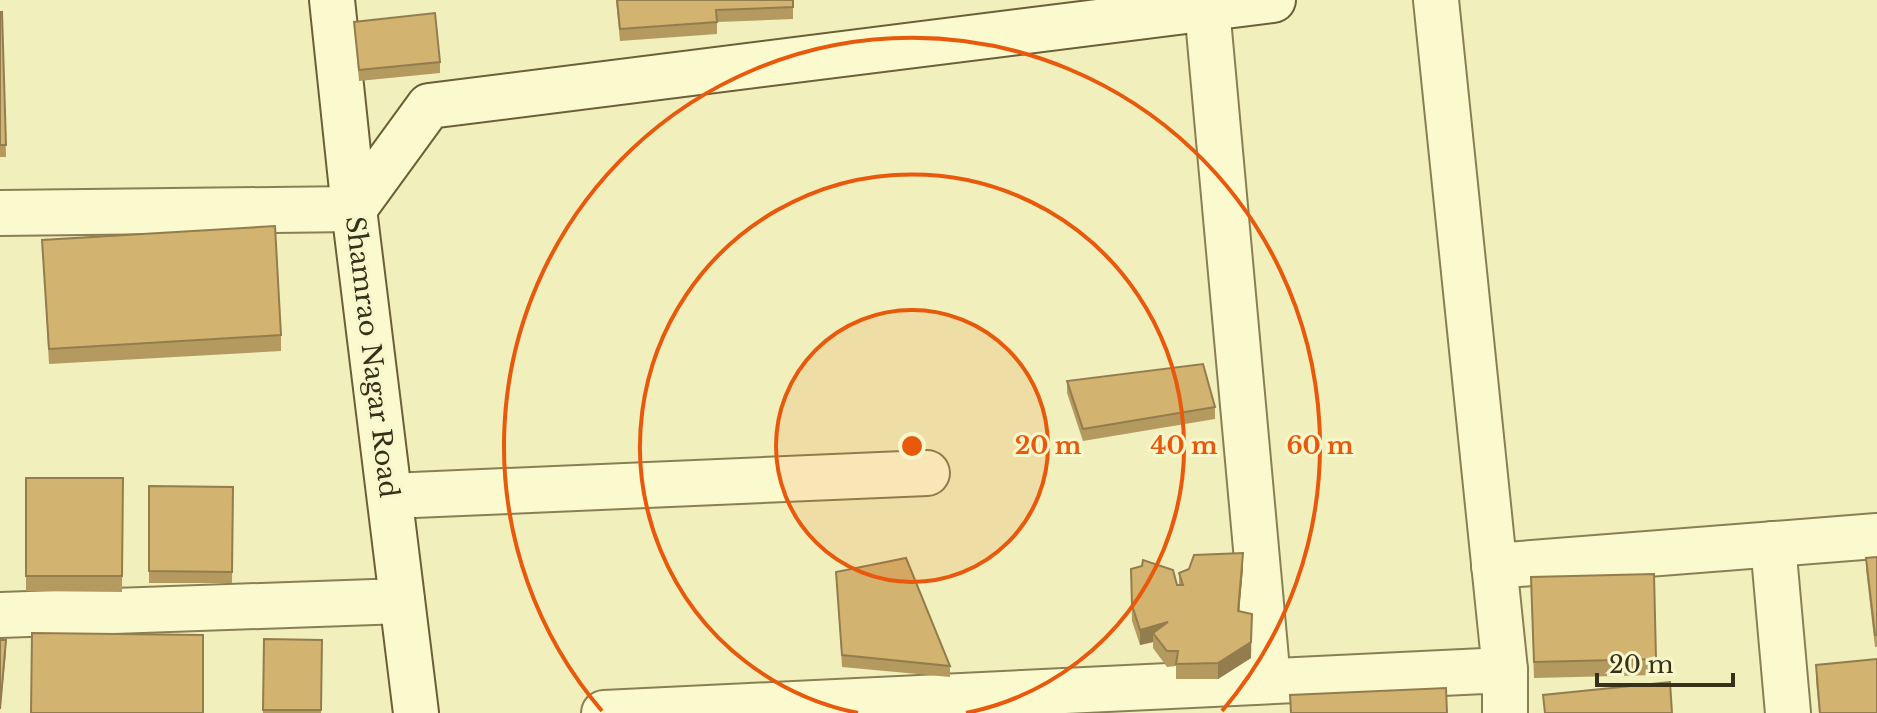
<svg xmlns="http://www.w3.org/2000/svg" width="1877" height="713" font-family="'Libre Baskerville',serif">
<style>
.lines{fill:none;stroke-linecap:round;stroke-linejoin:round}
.street-casing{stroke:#897f54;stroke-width:48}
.secondary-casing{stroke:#6b5f38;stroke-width:48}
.street{stroke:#fbfacf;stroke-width:44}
.secondary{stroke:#fbfacf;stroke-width:44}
.wall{fill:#b59a5f}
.shaded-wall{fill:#937d4e}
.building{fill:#d2b36f;stroke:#937d4e;stroke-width:2}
.ring{fill:none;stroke:#e8590c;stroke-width:4}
.labels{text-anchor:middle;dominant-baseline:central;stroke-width:6;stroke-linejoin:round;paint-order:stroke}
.street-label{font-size:26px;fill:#37301a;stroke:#f8f7cc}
.centre{fill:#e8590c;stroke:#f8f7cc;stroke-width:4}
.ring-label{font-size:24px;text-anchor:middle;font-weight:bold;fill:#e8590c;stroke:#f8f7cc;stroke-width:6;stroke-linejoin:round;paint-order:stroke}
</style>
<rect width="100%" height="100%" fill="#f1efbc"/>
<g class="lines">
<g class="street-casing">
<g id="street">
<path d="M1436 0 1505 670"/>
<path d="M1207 8 1268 681"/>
<path d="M0 213 354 209"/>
<path d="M390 496 927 473"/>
<path d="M1773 544 1788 713"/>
<path d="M1494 566 1877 536"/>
<path d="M0 615 402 601"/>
<path d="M604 713 1505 670V713"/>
</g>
</g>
<g class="secondary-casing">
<g id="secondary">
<path d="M332 0 354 209 416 713"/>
<path d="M354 209 429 106 1273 0"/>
</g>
</g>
<use href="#street" class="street"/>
<use href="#secondary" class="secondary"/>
</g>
<g class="wall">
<path d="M616 0H793V19L717 22V34L620 41Z"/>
<path d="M0 12H2L6 157H0Z"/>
<path d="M354 22 440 62V73L359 81Z"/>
<path d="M42 240 281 335V351L49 364Z"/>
<path d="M1067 381 1215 407V419L1083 441 1067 393Z"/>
<path d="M26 478H123L122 592 26 591Z"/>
<path d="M149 486 233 487 232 583H149Z"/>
<path d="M1877 557V647H1875L1866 569V558Z"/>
<path d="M1243 568 1239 611 1251 658 1218 679H1176V666L1167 667 1153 648V642L1140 645 1132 621 1131 569 1179 585V573Z"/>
<path d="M836 572 950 666V677L842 667Z"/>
<path d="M1531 593 1656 659V675L1534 678Z"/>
<path d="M264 639 322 640 321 713H263Z"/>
<path d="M1816 665 1877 713H1819L1816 681Z"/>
</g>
<g class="shaded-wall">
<path d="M1243 553V568L1238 626V611Z"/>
<path d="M1252 614 1251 658 1218 679V663Z"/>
<path d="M1168 622 1153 633V642L1140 645V630Z"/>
<path d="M6 640V652L0 713Z"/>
</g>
<g class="building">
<path d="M617 0H793V7L716 10 717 22 620 29Z"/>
<path d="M0 12H2L6 145H0Z"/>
<path d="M435 13 440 62 359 70 354 22Z"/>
<path d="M275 226 281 335 49 349 42 240Z"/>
<path d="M1203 364 1215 407 1083 429 1067 381Z"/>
<path d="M26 478H123L122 576H26Z"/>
<path d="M149 486 233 487 232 572 149 571Z"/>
<path d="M1243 553 1238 611 1252 614 1251 642 1218 663 1176 664 1178 651H1167L1153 633 1168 622 1140 630 1132 605 1131 569 1142 566 1143 560 1173 570 1177 585H1183L1179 573 1189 569 1194 555Z"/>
<path d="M1877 557V635H1875L1866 558Z"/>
<path d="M906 558 950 666 842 655 836 572Z"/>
<path d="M1654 574 1656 659 1534 662 1531 577Z"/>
<path d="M32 633 203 635V713H31Z"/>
<path d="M264 639 322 640 321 710H263Z"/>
<path d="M0 640H6L0 709Z"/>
<path d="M1877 659V713H1820L1816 665Z"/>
<path d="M1670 682 1672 713H1545L1543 695Z"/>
<path d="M1446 688 1447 713H1291L1290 695Z"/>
</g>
<circle cx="912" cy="446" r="136" fill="#e8590c" fill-opacity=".12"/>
<g class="ring">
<circle cx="912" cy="446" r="136"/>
<path d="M858 713A272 272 0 1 1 966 713"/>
<path d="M602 711A408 408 0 1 1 1222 711"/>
</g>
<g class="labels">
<g class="street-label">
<text transform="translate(372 357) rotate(83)">Shamrao Nagar Road</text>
</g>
</g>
<circle cx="912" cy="446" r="12" class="centre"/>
<g class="ring-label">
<text x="1048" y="454">20 m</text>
<text x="1184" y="454">40 m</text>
<text x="1320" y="454">60 m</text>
</g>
<path d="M1597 673v12h136v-12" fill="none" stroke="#37301a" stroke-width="4"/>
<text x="1609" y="673" font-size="24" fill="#37301a" stroke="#f8f7cc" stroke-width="6" paint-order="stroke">20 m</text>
</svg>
